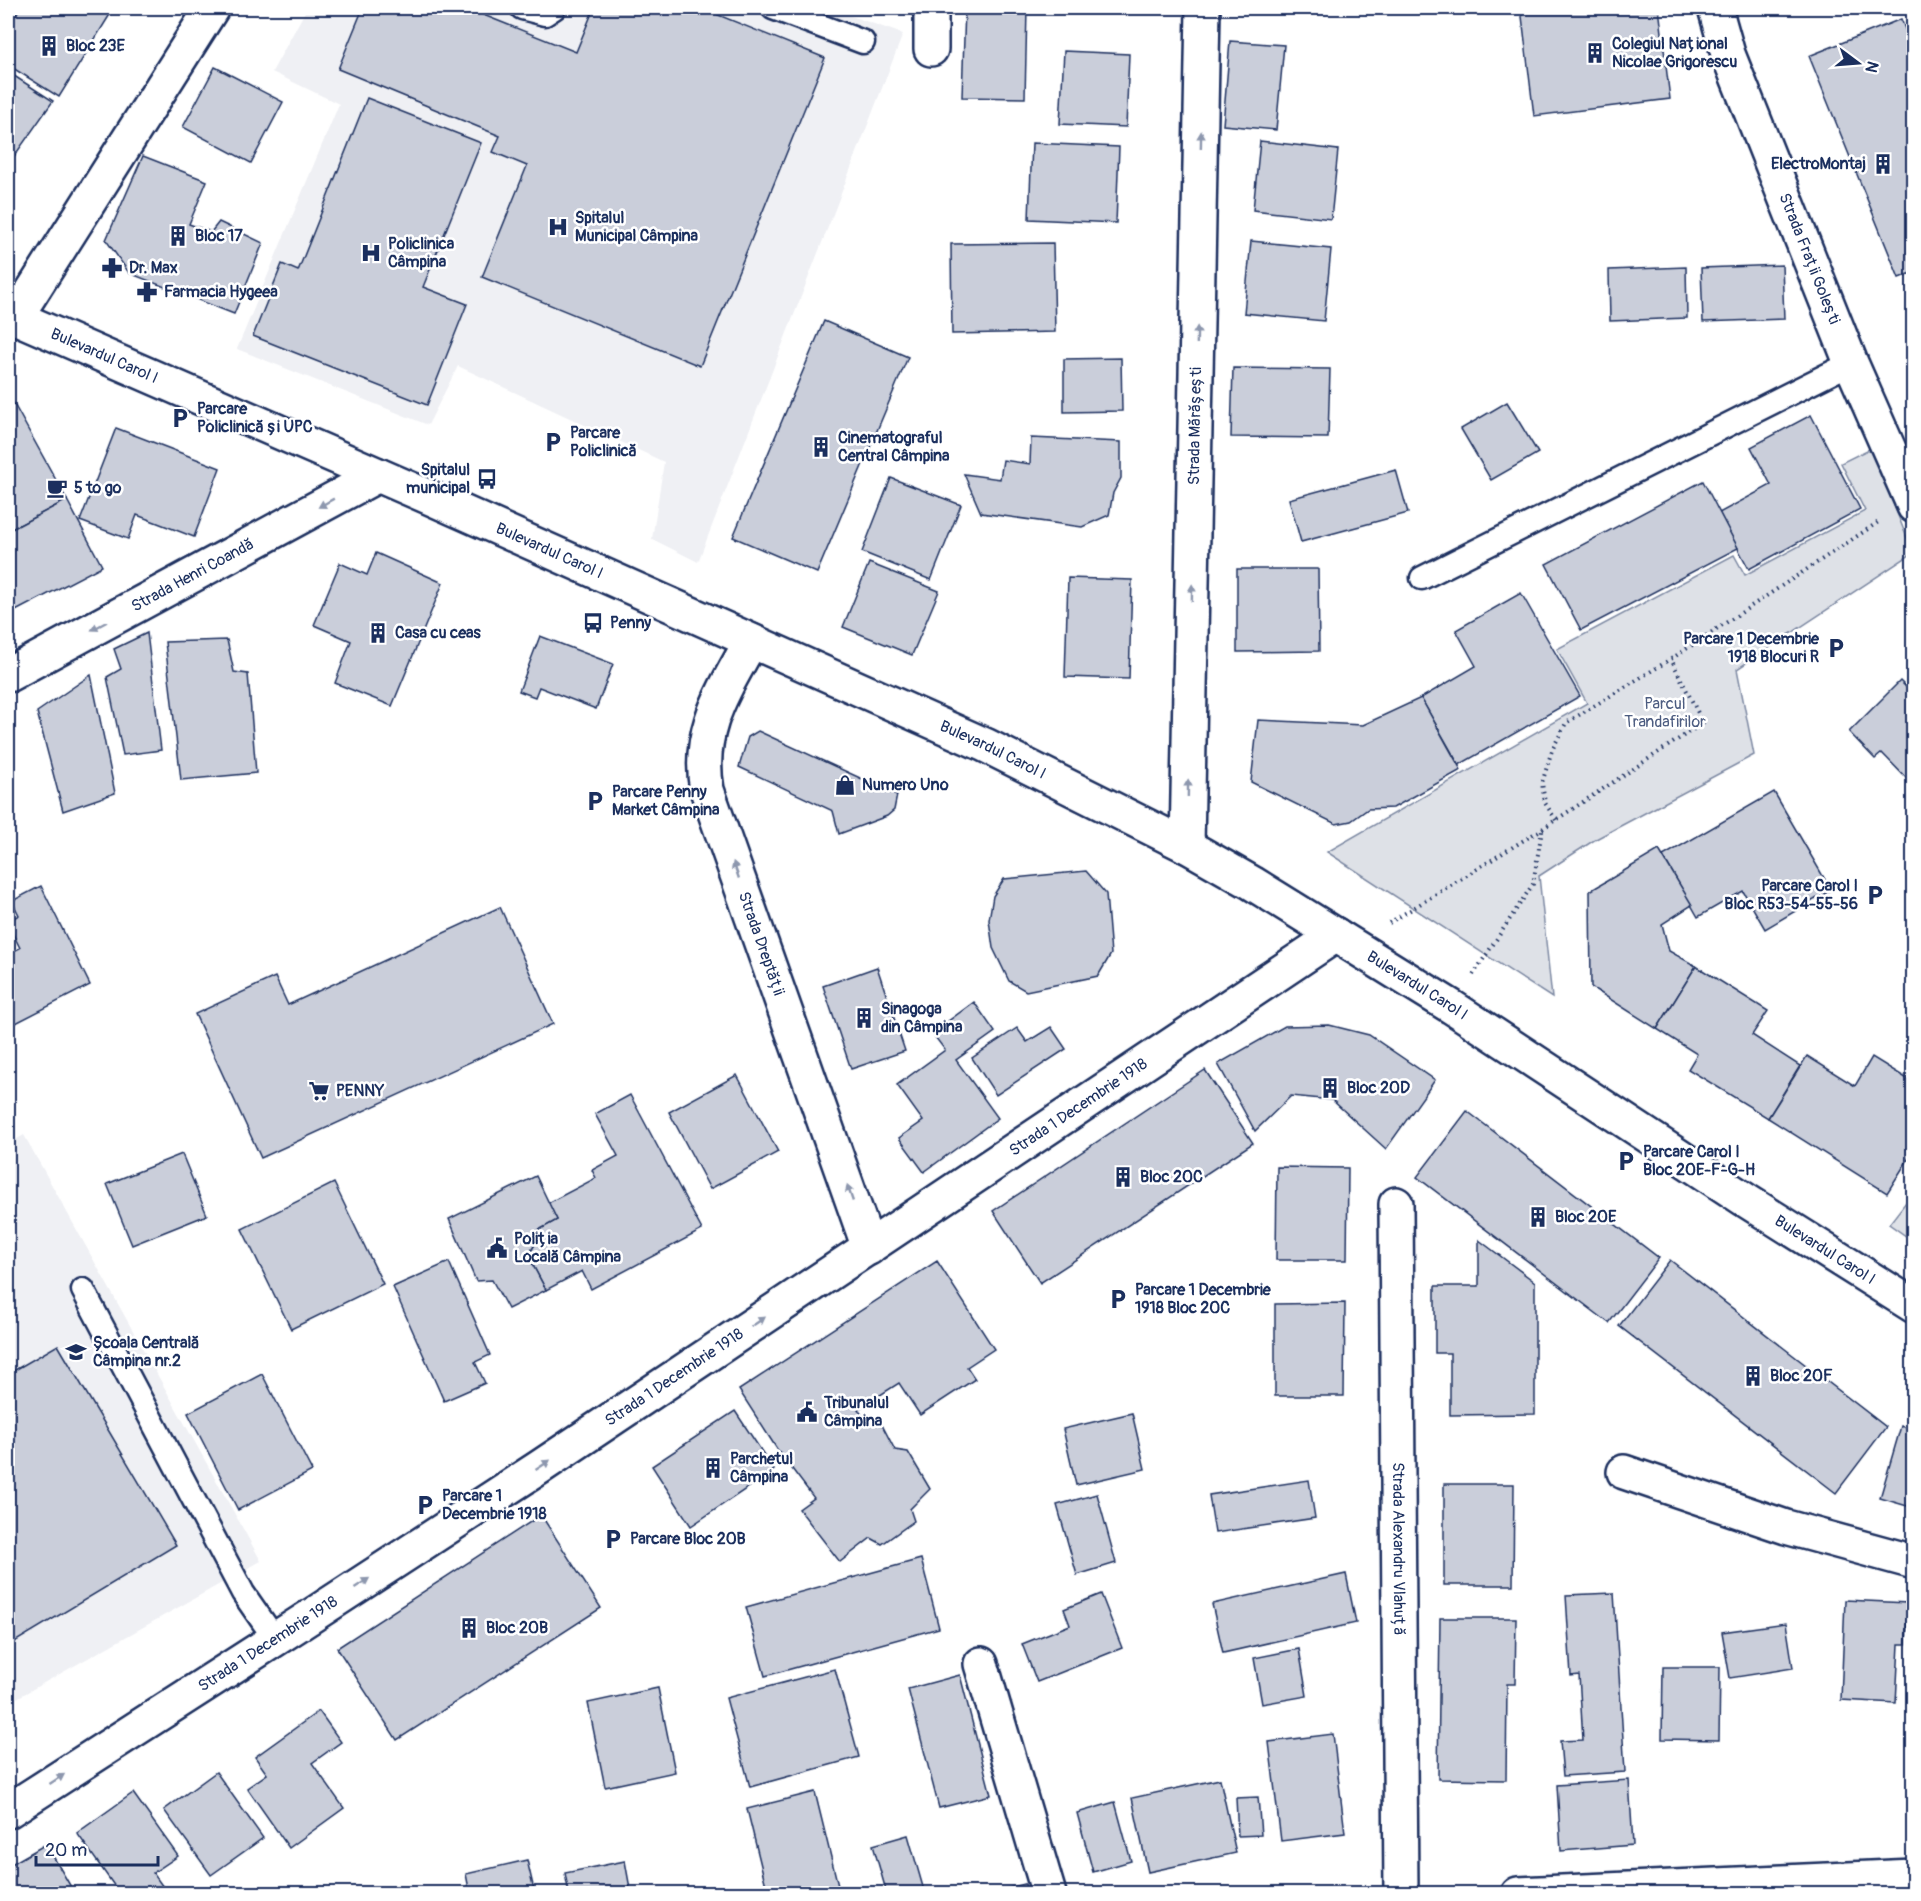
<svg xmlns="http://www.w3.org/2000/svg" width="1921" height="1901" font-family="Pangolin,sans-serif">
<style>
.built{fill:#eff0f4}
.green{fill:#dee1e7;stroke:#7c88a2;stroke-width:1.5}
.building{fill:#caceda;stroke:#1b2f5e;stroke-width:1.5}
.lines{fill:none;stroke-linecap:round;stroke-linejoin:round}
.service-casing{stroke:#1b2f5e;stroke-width:27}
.minor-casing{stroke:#1b2f5e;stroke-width:38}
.tertiary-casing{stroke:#1b2f5e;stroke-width:38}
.secondary-casing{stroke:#1b2f5e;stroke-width:38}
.primary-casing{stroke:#1b2f5e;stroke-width:38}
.path{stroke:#1b2f5e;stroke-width:4;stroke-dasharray:1.5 4.5;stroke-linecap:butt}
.service{stroke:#fff;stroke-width:22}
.minor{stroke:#fff;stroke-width:33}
.tertiary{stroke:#fff;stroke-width:33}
.secondary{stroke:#fff;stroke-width:33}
.primary{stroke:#fff;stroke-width:33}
.oneway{fill:#8d97ae}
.labels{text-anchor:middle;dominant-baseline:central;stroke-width:5;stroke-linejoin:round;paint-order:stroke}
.poi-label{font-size:16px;font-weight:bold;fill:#1b2f5e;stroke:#fff;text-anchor:start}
.street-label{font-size:16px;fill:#1b2f5e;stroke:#fff}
.park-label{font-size:16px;fill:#4c5c80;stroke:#fff}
</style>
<rect width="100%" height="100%" fill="#fff"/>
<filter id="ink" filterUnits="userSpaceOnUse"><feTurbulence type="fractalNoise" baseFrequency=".0167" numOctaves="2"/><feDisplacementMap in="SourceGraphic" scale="12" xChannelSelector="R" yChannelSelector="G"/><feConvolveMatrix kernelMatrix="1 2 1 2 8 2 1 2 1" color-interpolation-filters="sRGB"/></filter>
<g filter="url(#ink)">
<g class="built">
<path d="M307 8H828L903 34 698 562 652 539 664 462 458 366 428 425 237 349 339 104 272 72Z"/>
<path d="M24 1135 261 1561 8 1703V1144Z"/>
</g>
<g class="green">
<path d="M1871 448 1913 553 1737 669 1754 755 1596 839 1539 876 1552 998 1327 852 1587 703 1557 649 1734 555 1745 575 1865 511 1841 463Z"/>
<path d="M1913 1193V1241L1889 1224Z"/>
</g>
<g class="building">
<path d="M20 8H114L59 97 8 65V27Z"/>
<path d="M363 8H466L576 52 594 8H701L825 58 700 366 482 277 527 166 493 152 500 136 338 69Z"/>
<path d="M965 8H1027L1025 98 962 97Z"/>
<path d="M1521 8H1659L1670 99 1534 116Z"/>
<path d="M1901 19 1914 51V272L1899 278 1809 56Z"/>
<path d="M1230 41 1284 45 1276 130 1223 125Z"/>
<path d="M1064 51 1129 54 1126 127 1060 124Z"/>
<path d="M215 67 283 102 251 163 183 127Z"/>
<path d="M8 72 53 101 8 165Z"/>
<path d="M367 98 481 143 423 287 467 304 427 405 253 336 282 264 298 271Z"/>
<path d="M1260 141 1338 150 1331 219 1253 210Z"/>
<path d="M1032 143 1119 147 1116 223 1029 219Z"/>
<path d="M143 156 207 181 189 224 211 232 219 222 263 243 234 314 129 273 106 240Z"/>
<path d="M1251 241 1331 249 1324 321 1244 313Z"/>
<path d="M1053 243 1055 332 952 334 951 244Z"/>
<path d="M1782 265 1784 319 1703 322 1701 268Z"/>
<path d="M1686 267 1687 318 1610 321 1609 270Z"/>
<path d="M824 321 908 357 817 573 733 537Z"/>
<path d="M1121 358 1122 411 1064 412V359Z"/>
<path d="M1233 368 1330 369 1328 438 1231 437Z"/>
<path d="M8 396 10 397 67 500 8 531Z"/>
<path d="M1507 402 1538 453 1491 480 1461 429Z"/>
<path d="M1811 415 1860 509 1749 569 1719 513 1771 485 1751 447Z"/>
<path d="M116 428 220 468 194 537 137 515 128 539 80 521Z"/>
<path d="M1031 438 1121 442V478L1113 493 1109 515 1082 527 981 513 964 474 1000 479 1003 460 1030 464Z"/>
<path d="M1396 470 1408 513 1301 542 1289 499Z"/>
<path d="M891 478 961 505 931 580 862 552Z"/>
<path d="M1703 481 1738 548 1581 630 1546 564Z"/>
<path d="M67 500 102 566 8 615V531Z"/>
<path d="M376 553 443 583 392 706 335 683 351 641 314 625 340 563 367 575Z"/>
<path d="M869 563 939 591 912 655 843 627Z"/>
<path d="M1237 569H1318L1319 651 1237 652Z"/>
<path d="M1068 578 1132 580 1129 679 1065 677Z"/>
<path d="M1521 593 1580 696 1459 765 1421 698 1476 666 1456 630Z"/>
<path d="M147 633 161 750 123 755 107 677 121 669 114 649Z"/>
<path d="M540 636 613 664 596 709 539 687 535 697 519 691Z"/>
<path d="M227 640 234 672 248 674 256 773 181 780 165 642Z"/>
<path d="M91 675 115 793 63 811 37 712Z"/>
<path d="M1900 681 1914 695V781L1911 783 1882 753 1875 759 1849 732Z"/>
<path d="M1421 698 1461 770 1393 808 1368 809 1351 821 1336 824 1251 782 1258 720 1363 725Z"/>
<path d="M758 731 897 795 894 810 887 816 839 834 833 811 739 767 748 737Z"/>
<path d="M1774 792 1831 890 1765 929 1743 891 1698 917 1663 856Z"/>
<path d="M1659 850 1692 905 1662 924 1669 951 1696 966 1657 1029 1591 987 1590 891Z"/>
<path d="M1086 871 1106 894 1111 954 1098 976 1026 991 1009 981 993 948 989 920 993 896 1004 879Z"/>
<path d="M41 886 90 985 8 1027V954L20 948 8 924V921L19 915 12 901Z"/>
<path d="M500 907 553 1024 261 1158 195 1014 275 977 288 1005Z"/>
<path d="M1696 966 1768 1011 1752 1035 1800 1066 1768 1118 1688 1069 1697 1054 1657 1029Z"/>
<path d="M877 967 905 1051 851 1069 823 986Z"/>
<path d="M974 1002 995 1032 956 1060 998 1118 924 1172 899 1138 923 1121 897 1085 945 1050 932 1033Z"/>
<path d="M1329 1025 1369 1035 1435 1080 1386 1149 1332 1100 1291 1096 1255 1131 1218 1064 1285 1026Z"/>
<path d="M1051 1027 1066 1049 996 1095 972 1058 1017 1028 1027 1042Z"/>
<path d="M1807 1056 1855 1086 1872 1057 1914 1083V1150L1887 1193 1768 1118Z"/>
<path d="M1205 1070 1253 1143 1040 1283 993 1211Z"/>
<path d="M737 1075 778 1152 710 1189 669 1112Z"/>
<path d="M630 1095 702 1230 591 1289 582 1271 546 1290 528 1256 538 1239 535 1232 557 1220 548 1203 596 1178 592 1170 618 1156 595 1114Z"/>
<path d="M1467 1111 1659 1258 1609 1323 1417 1177Z"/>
<path d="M182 1154 207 1215 132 1245 107 1184Z"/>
<path d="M1277 1167 1348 1168 1347 1260H1276Z"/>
<path d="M536 1176 557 1220 535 1232 538 1239 528 1256 546 1290 508 1309 492 1280 476 1281 449 1219Z"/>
<path d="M334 1183 383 1284 291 1329 242 1229Z"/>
<path d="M1479 1240 1535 1282V1414L1450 1415V1353H1435V1286H1479Z"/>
<path d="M1670 1260 1886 1427 1836 1493 1619 1326Z"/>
<path d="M937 1261 994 1349 967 1367 975 1379 920 1415 899 1383 858 1409 867 1423H881L895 1450 908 1452 930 1489 910 1509 914 1521 882 1544 871 1538 840 1562 799 1509 814 1498 777 1449 739 1390Z"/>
<path d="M449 1262 490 1355 475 1362 485 1383 444 1401 393 1287Z"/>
<path d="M1345 1303 1344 1396H1275V1304Z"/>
<path d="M58 1345 176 1545 8 1646V1374Z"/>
<path d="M262 1374 312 1471 238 1510 188 1413Z"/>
<path d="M735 1411 774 1470 691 1526 652 1466Z"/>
<path d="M1132 1413 1145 1469 1076 1485 1063 1429Z"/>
<path d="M1901 1426 1914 1430V1508L1880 1498Z"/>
<path d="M1309 1480 1315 1518 1215 1533 1209 1495Z"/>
<path d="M1444 1484H1514L1513 1585H1444Z"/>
<path d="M1097 1494 1116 1563 1077 1575 1057 1505Z"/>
<path d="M541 1515 601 1608 397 1740 337 1648Z"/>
<path d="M921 1559 939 1628 765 1676 746 1607Z"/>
<path d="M1346 1574 1356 1623 1223 1653 1212 1604Z"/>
<path d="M1614 1593 1625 1772 1563 1776 1560 1741 1583 1740 1579 1675 1571 1676 1566 1595Z"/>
<path d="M1101 1594 1122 1648 1037 1682 1022 1644 1070 1625 1064 1609Z"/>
<path d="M1845 1600 1908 1603 1906 1644H1899L1896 1703 1841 1700Z"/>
<path d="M1440 1618H1516L1515 1684H1507L1506 1780 1438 1779Z"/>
<path d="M1786 1623 1793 1668 1730 1678 1722 1632Z"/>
<path d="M1299 1649 1307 1696 1262 1704 1254 1658Z"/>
<path d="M1663 1667H1720L1719 1740 1662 1739Z"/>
<path d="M835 1669 859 1757 750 1787 726 1698Z"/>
<path d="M960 1675 991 1795 939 1808 908 1689Z"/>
<path d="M658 1688 675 1772 605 1787 588 1703Z"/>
<path d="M319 1711 341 1742 312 1763 344 1808 289 1848 247 1788 267 1774 255 1757Z"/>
<path d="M1333 1734 1345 1833 1281 1841 1269 1742Z"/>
<path d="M216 1772 263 1838 211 1875 164 1810Z"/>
<path d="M1220 1779 1236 1853 1148 1872 1132 1798Z"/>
<path d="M1629 1780 1633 1845 1561 1851 1557 1785Z"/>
<path d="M815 1792 840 1894H768L747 1809Z"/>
<path d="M133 1793 178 1856 153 1873 168 1894H120L77 1833Z"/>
<path d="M1258 1797 1261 1835 1238 1836 1236 1798Z"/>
<path d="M1115 1802 1131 1861 1093 1872 1077 1813Z"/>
<path d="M908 1835 925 1894H887L873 1845Z"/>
<path d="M46 1844 75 1894H8V1866Z"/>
<path d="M527 1860 535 1894H470L466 1874Z"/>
<path d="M625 1861 631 1894H569L565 1873Z"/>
<path d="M1025 1884 1027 1894H995V1891Z"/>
</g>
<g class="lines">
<g class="service-casing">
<g id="service">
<path d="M522 8 545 14 554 8"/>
<path d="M773 8 863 42"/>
<path d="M1422 578 1851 363"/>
<path d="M83 1290 243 1593 275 1639"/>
</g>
</g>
<g class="minor-casing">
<g id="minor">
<path d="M931 8V49"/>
<path d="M16 317 212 8"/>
<path id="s1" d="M751 641C724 691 696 730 707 790L869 1248"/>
<path id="s2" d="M1396 1204 1401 1894"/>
<path d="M1624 1472 1786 1527 1914 1562"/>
<path d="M981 1664 1049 1894"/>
</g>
</g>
<g class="tertiary-casing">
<g id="tertiary">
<path id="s3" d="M8 675 378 475"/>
<path id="s4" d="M1187 846 1203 8"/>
<path id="s5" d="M8 1811 302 1622 540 1467 1336 935"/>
<path d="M1518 1894 1914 1876"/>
</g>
</g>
<g class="secondary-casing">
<g id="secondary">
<path id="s6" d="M1715 8 1728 54 1851 363 1914 506"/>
</g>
</g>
<g class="primary-casing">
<g id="primary">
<path id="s7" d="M8 314 431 498 985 745 1187 846 1252 883 1452 1007 1747 1201 1914 1306"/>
</g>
</g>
<g class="path">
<path d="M1556 820 1545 803 1542 783 1552 750 1566 723 1671 659"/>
<path d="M1389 923 1542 829 1703 723 1671 659 1880 521"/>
<path d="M1473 975 1533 884 1542 830"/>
</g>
<use href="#service" class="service"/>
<use href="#minor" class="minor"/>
<use href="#tertiary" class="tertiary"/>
<use href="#secondary" class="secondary"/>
<use href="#primary" class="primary"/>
</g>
<defs><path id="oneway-solid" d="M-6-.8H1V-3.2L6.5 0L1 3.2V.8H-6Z" transform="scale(1.5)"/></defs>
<g class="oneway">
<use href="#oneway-solid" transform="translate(1201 140) rotate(-89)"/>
<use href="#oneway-solid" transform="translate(1197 335) rotate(-89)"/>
<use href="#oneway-solid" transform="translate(326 503) rotate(151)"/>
<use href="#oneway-solid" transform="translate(1192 593) rotate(-89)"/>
<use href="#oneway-solid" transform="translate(99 626) rotate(152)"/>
<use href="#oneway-solid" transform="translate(1188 788) rotate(-89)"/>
<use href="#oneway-solid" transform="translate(736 870) rotate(-109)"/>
<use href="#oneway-solid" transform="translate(850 1193) rotate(-109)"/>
<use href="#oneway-solid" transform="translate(758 1322) rotate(-34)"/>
<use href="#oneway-solid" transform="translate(543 1465) rotate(-34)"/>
<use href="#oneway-solid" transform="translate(362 1583) rotate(-33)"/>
<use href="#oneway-solid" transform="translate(57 1779) rotate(-33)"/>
</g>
</g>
<defs>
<g id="building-bare" transform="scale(1.62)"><path d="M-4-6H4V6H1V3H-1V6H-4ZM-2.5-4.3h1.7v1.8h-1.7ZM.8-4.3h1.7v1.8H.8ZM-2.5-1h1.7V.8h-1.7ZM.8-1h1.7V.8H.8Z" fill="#1b2f5e" stroke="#fff" stroke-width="2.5" paint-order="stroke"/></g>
<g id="hospital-bare" transform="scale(1.62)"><path d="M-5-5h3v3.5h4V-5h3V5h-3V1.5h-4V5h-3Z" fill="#1b2f5e" stroke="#fff" stroke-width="2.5" paint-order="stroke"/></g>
<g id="pharmacy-bare" transform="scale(1.62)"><path d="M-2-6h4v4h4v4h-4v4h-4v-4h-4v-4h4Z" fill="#1b2f5e" stroke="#fff" stroke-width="2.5" paint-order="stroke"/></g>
<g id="parking-bare" transform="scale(1.62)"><path d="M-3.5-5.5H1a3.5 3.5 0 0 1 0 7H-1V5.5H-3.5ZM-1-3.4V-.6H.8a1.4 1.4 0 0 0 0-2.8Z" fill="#1b2f5e" stroke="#fff" stroke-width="2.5" paint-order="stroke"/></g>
<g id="bus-bare" transform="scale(1.62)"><path d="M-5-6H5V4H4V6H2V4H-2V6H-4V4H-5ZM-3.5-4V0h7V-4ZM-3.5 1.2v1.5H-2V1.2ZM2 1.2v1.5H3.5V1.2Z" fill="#1b2f5e" stroke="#fff" stroke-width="2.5" paint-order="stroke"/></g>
<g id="cafe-bare" transform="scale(1.62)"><path d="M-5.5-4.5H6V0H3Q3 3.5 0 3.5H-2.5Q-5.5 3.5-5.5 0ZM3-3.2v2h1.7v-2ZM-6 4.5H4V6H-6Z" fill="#1b2f5e" stroke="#fff" stroke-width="2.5" paint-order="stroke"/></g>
<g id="shop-bare" transform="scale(1.62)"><path d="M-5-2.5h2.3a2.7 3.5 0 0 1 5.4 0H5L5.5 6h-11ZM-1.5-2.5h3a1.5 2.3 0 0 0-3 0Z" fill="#1b2f5e" stroke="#fff" stroke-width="2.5" paint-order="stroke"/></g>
<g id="supermarket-bare" transform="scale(1.62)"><path d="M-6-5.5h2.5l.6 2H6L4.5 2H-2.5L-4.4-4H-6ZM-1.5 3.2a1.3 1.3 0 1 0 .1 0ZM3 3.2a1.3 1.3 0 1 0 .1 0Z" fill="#1b2f5e" stroke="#fff" stroke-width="2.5" paint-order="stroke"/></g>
<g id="civic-bare" transform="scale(1.62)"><path d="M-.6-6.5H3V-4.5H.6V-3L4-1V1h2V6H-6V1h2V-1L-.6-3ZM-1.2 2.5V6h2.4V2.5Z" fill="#1b2f5e" stroke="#fff" stroke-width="2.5" paint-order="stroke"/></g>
<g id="school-bare" transform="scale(1.62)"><path d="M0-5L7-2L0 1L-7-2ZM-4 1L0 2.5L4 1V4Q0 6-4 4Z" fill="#1b2f5e" stroke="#fff" stroke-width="2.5" paint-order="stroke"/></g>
</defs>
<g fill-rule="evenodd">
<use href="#building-bare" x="49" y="46"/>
<use href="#building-bare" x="1595" y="53"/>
<use href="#building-bare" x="1883" y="164"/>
<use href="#hospital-bare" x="558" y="227"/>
<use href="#building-bare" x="178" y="236"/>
<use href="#hospital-bare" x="371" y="253"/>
<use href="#pharmacy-bare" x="112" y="268"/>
<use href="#pharmacy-bare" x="147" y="292"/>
<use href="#parking-bare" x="180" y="418"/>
<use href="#parking-bare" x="553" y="442"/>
<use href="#building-bare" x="821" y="447"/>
<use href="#bus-bare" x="487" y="479"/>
<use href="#cafe-bare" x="57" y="488"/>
<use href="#bus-bare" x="593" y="623"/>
<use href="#building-bare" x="378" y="633"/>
<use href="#parking-bare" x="1836" y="648"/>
<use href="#shop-bare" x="845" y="785"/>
<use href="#parking-bare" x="595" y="801"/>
<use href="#parking-bare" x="1875" y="895"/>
<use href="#building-bare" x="864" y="1018"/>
<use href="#building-bare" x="1330" y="1088"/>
<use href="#supermarket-bare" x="319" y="1091"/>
<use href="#parking-bare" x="1626" y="1161"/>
<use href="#building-bare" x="1123" y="1177"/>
<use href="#building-bare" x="1538" y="1217"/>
<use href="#civic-bare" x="497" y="1248"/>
<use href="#parking-bare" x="1118" y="1299"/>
<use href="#school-bare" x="76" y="1352"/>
<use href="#building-bare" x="1753" y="1376"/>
<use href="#civic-bare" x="807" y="1412"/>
<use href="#building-bare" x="713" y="1468"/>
<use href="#parking-bare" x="425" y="1505"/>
<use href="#parking-bare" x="613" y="1539"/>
<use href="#building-bare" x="469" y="1628"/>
</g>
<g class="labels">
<g class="poi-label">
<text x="1612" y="44">Colegiul Național<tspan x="1612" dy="18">Nicolae Grigorescu</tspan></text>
<text x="66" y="46">Bloc 23E</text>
<text x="1866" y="164" text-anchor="end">ElectroMontaj</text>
<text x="575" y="218">Spitalul<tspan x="575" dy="18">Municipal Câmpina</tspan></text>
<text x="195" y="236">Bloc 17</text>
<text x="388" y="244">Policlinica<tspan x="388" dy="18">Câmpina</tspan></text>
<text x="129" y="268">Dr. Max</text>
<text x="164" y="292">Farmacia Hygeea</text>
<text x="197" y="409">Parcare<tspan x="197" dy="18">Policlinică și UPC</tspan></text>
<text x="570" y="433">Parcare<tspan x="570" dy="18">Policlinică</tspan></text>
<text x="838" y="438">Cinematograful<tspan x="838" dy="18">Central Câmpina</tspan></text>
<text x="470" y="470" text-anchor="end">Spitalul<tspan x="470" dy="18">municipal</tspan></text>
<text x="74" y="488">5 to go</text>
<text x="610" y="623">Penny</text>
<text x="395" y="633">Casa cu ceas</text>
<text x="1819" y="639" text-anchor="end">Parcare 1 Decembrie<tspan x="1819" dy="18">1918 Blocuri R</tspan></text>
<text x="862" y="785">Numero Uno</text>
<text x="612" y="792">Parcare Penny<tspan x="612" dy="18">Market Câmpina</tspan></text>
<text x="1858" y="886" text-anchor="end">Parcare Carol I<tspan x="1858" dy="18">Bloc R53-54-55-56</tspan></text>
<text x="881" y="1009">Sinagoga<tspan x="881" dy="18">din Câmpina</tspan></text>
<text x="1347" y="1088">Bloc 20D</text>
<text x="336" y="1091">PENNY</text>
<text x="1643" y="1152">Parcare Carol I<tspan x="1643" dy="18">Bloc 20E-F-G-H</tspan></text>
<text x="1140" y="1177">Bloc 20C</text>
<text x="1555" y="1217">Bloc 20E</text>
<text x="514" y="1239">Poliția<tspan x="514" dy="18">Locală Câmpina</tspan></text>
<text x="1135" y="1290">Parcare 1 Decembrie<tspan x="1135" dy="18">1918 Bloc 20C</tspan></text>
<text x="93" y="1343">Școala Centrală<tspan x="93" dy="18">Câmpina nr.2</tspan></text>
<text x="1770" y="1376">Bloc 20F</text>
<text x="824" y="1403">Tribunalul<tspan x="824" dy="18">Câmpina</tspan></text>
<text x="730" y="1459">Parchetul<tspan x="730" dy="18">Câmpina</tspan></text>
<text x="442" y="1496">Parcare 1<tspan x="442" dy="18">Decembrie 1918</tspan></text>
<text x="630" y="1539">Parcare Bloc 20B</text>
<text x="486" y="1628">Bloc 20B</text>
</g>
<g class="street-label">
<text stroke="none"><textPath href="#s6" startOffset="268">Strada Frații Golești</textPath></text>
<text stroke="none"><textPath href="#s7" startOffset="105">Bulevardul Carol I</textPath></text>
<text stroke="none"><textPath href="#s4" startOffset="420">Strada Mărășești</textPath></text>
<text stroke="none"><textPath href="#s7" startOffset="591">Bulevardul Carol I</textPath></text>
<text stroke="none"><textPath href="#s3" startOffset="210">Strada Henri Coandă</textPath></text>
<text stroke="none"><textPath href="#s7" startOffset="1077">Bulevardul Carol I</textPath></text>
<text stroke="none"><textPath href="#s1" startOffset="322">Strada Dreptății</textPath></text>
<text stroke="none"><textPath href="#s7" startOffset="1563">Bulevardul Carol I</textPath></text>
<text stroke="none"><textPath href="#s5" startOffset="1281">Strada 1 Decembrie 1918</textPath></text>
<text stroke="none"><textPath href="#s7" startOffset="2049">Bulevardul Carol I</textPath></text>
<text stroke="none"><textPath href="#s5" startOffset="795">Strada 1 Decembrie 1918</textPath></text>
<text stroke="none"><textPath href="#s2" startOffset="345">Strada Alexandru Vlahuță</textPath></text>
<text stroke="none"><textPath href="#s5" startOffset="309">Strada 1 Decembrie 1918</textPath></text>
</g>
<g class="park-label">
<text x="1665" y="704">Parcul<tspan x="1665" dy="18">Trandafirilor</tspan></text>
</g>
</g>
<rect width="1921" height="1901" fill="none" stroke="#fff" stroke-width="30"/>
<rect x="15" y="15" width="1891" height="1871" fill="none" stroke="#1b2f5e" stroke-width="2" filter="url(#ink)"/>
<g transform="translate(1858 63) rotate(106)" stroke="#ffffff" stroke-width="4.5" paint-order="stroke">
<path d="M0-4.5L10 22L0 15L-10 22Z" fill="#1b2f5e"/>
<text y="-9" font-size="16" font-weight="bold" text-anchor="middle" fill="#1b2f5e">N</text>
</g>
<path d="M36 1856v9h122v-9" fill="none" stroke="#1b2f5e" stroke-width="3"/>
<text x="45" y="1856" font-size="18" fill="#1b2f5e" stroke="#ffffff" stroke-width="4.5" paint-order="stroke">20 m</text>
</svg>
